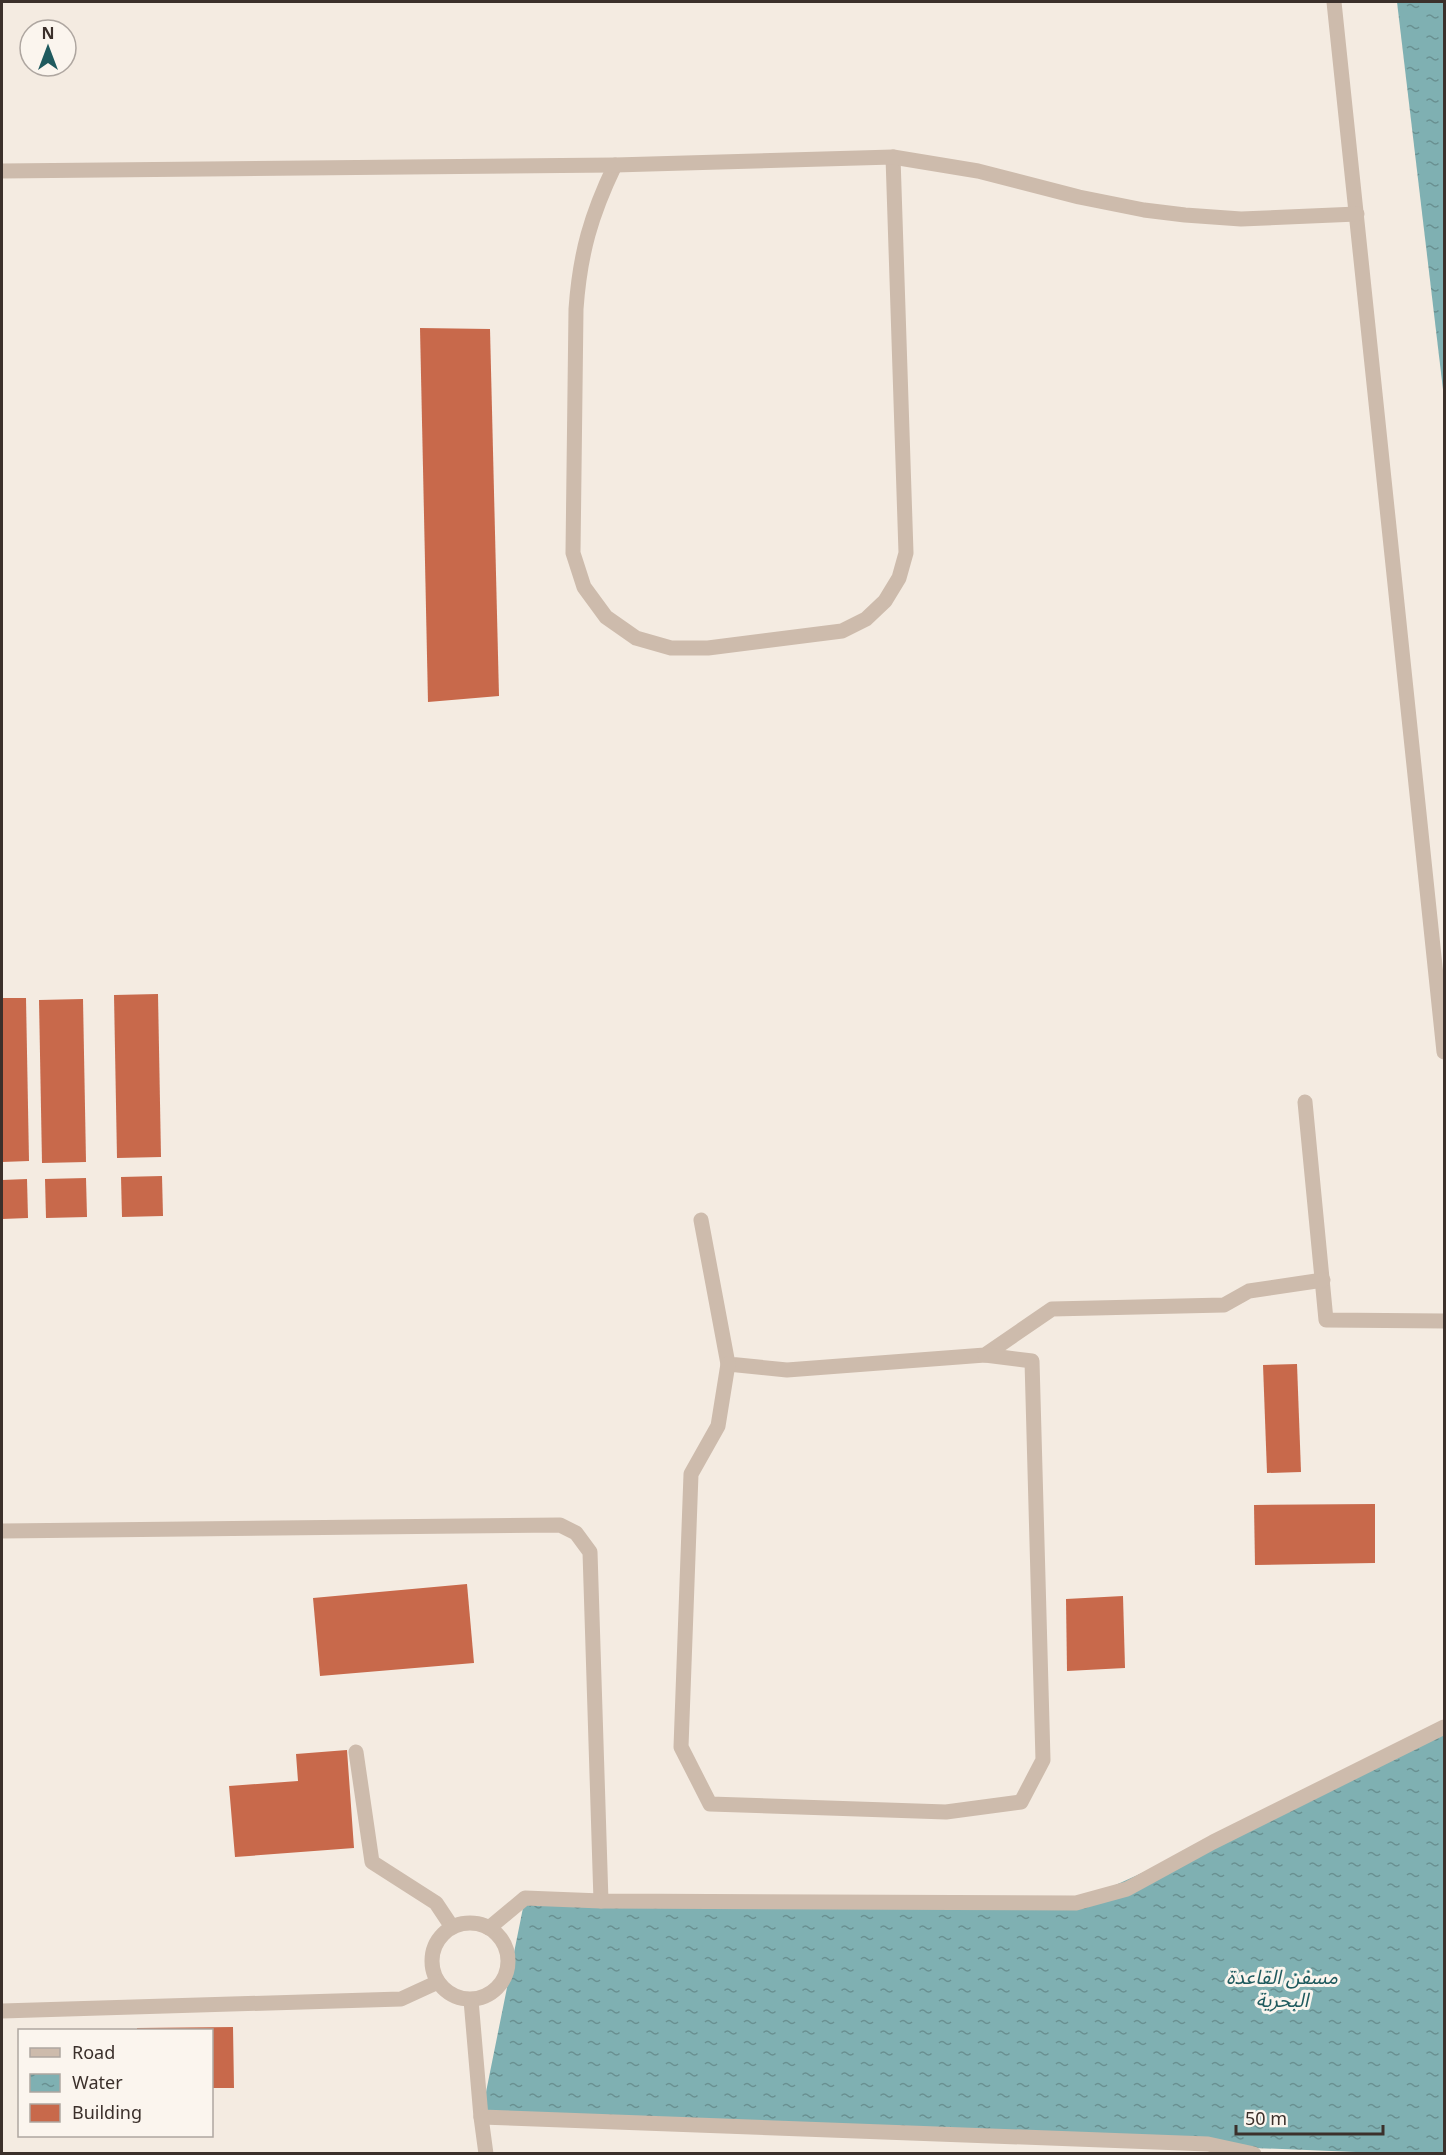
<svg xmlns="http://www.w3.org/2000/svg" width="1446" height="2155" font-family="'Noto Sans','Noto Sans Arabic',sans-serif">
<style>
.water{fill:url(#water-ripples)}
.building{fill:#c8694b}
.lines{fill:none;stroke-linecap:round;stroke-linejoin:round}
.minor{stroke:#cdbbac;stroke-width:15}
.labels{text-anchor:middle;dominant-baseline:central;stroke-width:6;stroke-linejoin:round;paint-order:stroke}
.water-label{font-size:20px;font-style:italic;fill:#1f5a5e;stroke:#fbf5ee}
</style>
<defs>
<pattern id="water-ripples" width="26" height="14" patternUnits="userSpaceOnUse" patternTransform="scale(1.5)"><rect width="26" height="14" fill="#7fb0b2"/><path d="M2 4q2-2 4 0t4 0M15 11q2-2 4 0t4 0" fill="none" stroke="#699091"/></pattern>
</defs>
<rect width="100%" height="100%" fill="#f4ebe1"/>
<g class="water">
<path d="M1397 2H1444V398Z"/>
<path d="M1444 1729V2153H1380L481 2117 525 1898 1076 1903 1243 1827Z"/>
</g>
<g class="building">
<path d="M420 328 490 329 499 696 428 702Z"/>
<path d="M158 994 161 1157 117 1158 114 995Z"/>
<path d="M2 998H26L29 1161 2 1162Z"/>
<path d="M83 999 86 1162 42 1163 39 1000Z"/>
<path d="M162 1176 163 1216 122 1217 121 1177Z"/>
<path d="M86 1178 87 1217 46 1218 45 1179Z"/>
<path d="M27 1179 28 1218 2 1219V1180Z"/>
<path d="M1297 1364 1301 1472 1267 1473 1263 1365Z"/>
<path d="M1375 1504V1563L1255 1565 1254 1505Z"/>
<path d="M467 1584 474 1663 320 1676 313 1598Z"/>
<path d="M1123 1596 1125 1668 1067 1671 1066 1599Z"/>
<path d="M347 1750 354 1848 235 1857 229 1786 298 1781 296 1754Z"/>
<path d="M233 2027 234 2088H212V2030H137V2028Z"/>
</g>
<g class="lines">
<g class="minor">
<path d="M1334 2 1444 1052"/>
<path d="M615 165C591 215 580 253 576 309L573 553 584 587 606 617 636 638 671 648H708L842 631 866 619 885 601 899 578 906 553 893 157"/>
<path d="M2 171 615 165 893 157 978 171 1079 197 1144 210 1185 215 1241 219 1357 214"/>
<path d="M1305 1102 1326 1320 1444 1321"/>
<path d="M701 1220 728 1364 787 1370 985 1355 1052 1309 1224 1305 1249 1291 1323 1280"/>
<path d="M728 1364 718 1426 691 1474 681 1747 710 1804 946 1812 1021 1802 1043 1760 1032 1361 985 1355"/>
<path d="M2 1531 560 1525 576 1533 590 1552 601 1901"/>
<path d="M356 1752 372 1862 436 1903 452 1927"/>
<circle cx="470" cy="1961" r="38"/>
<path d="M489 1928 525 1898 601 1901 1076 1903 1127 1889 1213 1842 1444 1727"/>
<path d="M471 2000 481 2117 1208 2144 1254 2154"/>
<path d="M2 2011 401 1999 438 1982"/>
<path d="M481 2117 486 2154"/>
</g>
</g>
<g class="labels">
<g class="water-label">
<text x="1282" y="1976">مسفن القاعدة<tspan x="1282" dy="23">البحرية</tspan></text>
</g>
</g>
<rect width="1446" height="2155" fill="none" stroke="#3b302b" stroke-width="6"/>
<rect x="18" y="2029" width="195" height="108" fill="#fbf5ee" stroke="#aea6a0" stroke-width="1.5"/>
<rect x="30" y="2048" width="30" height="9" fill="#cdbbac" stroke="#aea6a0" stroke-width="1.5"/>
<text x="72" y="2059" font-size="18" fill="#3b302b">Road</text>
<rect x="30" y="2074" width="30" height="18" fill="url(#water-ripples)" stroke="#aea6a0" stroke-width="1.5"/>
<text x="72" y="2089" font-size="18" fill="#3b302b">Water</text>
<rect x="30" y="2104" width="30" height="18" fill="#c8694b" stroke="#aea6a0" stroke-width="1.5"/>
<text x="72" y="2119" font-size="18" fill="#3b302b">Building</text>
<g transform="translate(48 48)"><circle r="28" fill="#fbf5ee" stroke="#aea6a0" stroke-width="1.5"/>
<path d="M0-4.5L10 22L0 15L-10 22Z" fill="#1f5a5e"/>
<text y="-9" font-size="16" font-weight="bold" text-anchor="middle" fill="#3b302b">N</text>
</g>
<path d="M1236 2125v9h147v-9" fill="none" stroke="#3b302b" stroke-width="3"/>
<text x="1245" y="2125" font-size="18" fill="#3b302b" stroke="#fbf5ee" stroke-width="4.5" paint-order="stroke">50 m</text>
</svg>
